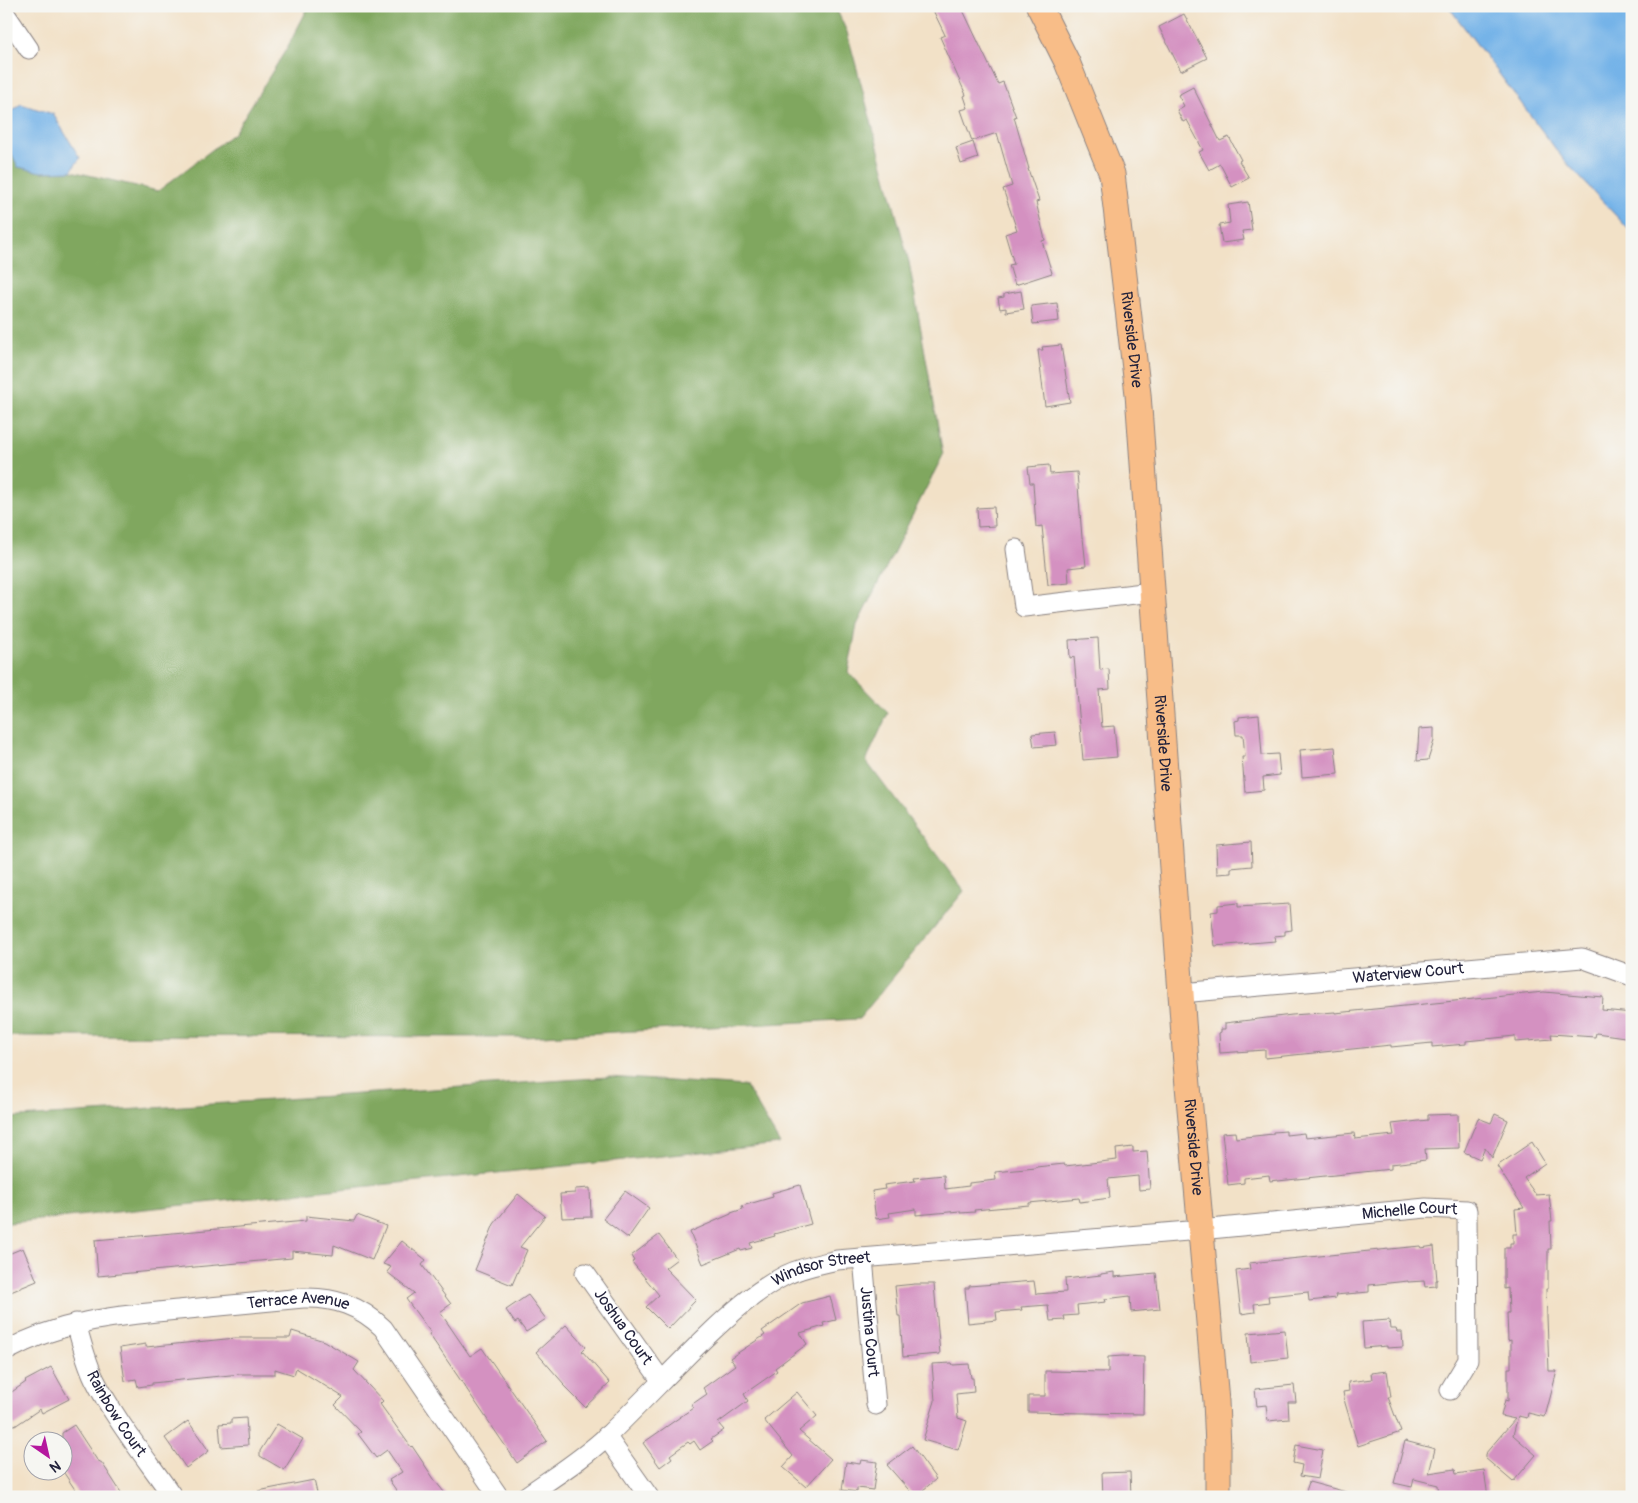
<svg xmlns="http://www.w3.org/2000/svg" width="1638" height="1503" font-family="Pangolin,sans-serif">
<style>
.forest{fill:#80a75e;stroke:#51644c}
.water{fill:#75b3e8;stroke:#4c6a92}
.building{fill:#d491c1}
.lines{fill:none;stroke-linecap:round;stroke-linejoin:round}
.minor-casing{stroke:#8a8281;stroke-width:21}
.major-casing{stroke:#8a8281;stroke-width:27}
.minor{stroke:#fff;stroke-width:19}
.major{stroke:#f8bd88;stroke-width:25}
.labels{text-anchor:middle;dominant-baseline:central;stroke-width:5;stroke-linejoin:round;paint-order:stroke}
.street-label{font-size:16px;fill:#22223b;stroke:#f6f6f2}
</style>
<rect width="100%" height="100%" fill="#f6f6f2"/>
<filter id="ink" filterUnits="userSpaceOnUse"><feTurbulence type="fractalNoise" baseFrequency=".02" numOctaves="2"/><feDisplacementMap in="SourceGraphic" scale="10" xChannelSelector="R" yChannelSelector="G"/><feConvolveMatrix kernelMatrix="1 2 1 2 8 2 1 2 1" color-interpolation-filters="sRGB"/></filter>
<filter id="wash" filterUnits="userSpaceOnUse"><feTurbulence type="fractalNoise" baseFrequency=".0096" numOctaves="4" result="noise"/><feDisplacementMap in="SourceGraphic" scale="20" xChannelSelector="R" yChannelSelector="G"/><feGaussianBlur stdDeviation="1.12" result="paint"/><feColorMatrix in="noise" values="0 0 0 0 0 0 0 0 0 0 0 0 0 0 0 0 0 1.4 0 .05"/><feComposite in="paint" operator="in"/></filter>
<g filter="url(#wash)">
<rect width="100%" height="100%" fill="#f2e1c7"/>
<g class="forest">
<path d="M309 6H835L847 32 909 262 943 455 857 625 848 672 888 713 866 761 964 891 859 1019 523 1037 6 1036V130L8 146 41 172 71 171 158 191 234 133 287 48Z"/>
<path d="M609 1077 746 1086 780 1144 9 1223 6 1225V1118Z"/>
</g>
<g class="water">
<path d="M1448 6H1632V233L1564 160Z"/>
<path d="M21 104 53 114 80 158 71 171 41 172 18 167 8 146 6 116Z"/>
</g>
<g id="blocks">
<g class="building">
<path d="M931 6H961L998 84 1003 82 1016 117H1014L1029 169H1028L1039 201 1036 202 1045 240 1042 241 1052 273 1015 285 1009 265 1014 264 1005 234 1017 230 1003 189 1012 186 997 133 972 141 961 110 968 108 964 96 966 95 940 37 945 35Z"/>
<path d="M1184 14 1207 58 1181 71 1159 27Z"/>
<path d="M1193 87 1220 141 1229 137 1241 160 1239 161 1249 178 1232 187 1220 164 1209 170 1199 152 1203 150 1187 120 1183 122 1177 110 1184 106 1178 95Z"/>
<path d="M973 142 978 158 961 164 956 148Z"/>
<path d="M1248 202 1252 230 1242 231 1244 240 1222 243 1219 225 1230 223 1228 205Z"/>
<path d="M1021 291 1024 309 1006 312V308L1000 309 998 298 1004 297V294Z"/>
<path d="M1057 303 1059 321 1033 324 1031 306Z"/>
<path d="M1061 345 1070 402 1045 406 1038 350H1043L1042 347Z"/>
<path d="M1049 465 1050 474 1077 472 1082 538H1083L1086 566 1068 568 1069 583 1048 585 1042 526 1036 527 1033 483H1030L1028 467Z"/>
<path d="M994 507 995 526 978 527 977 508Z"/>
<path d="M1098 638 1100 670 1109 669 1110 689 1099 690 1102 727 1114 726 1117 757 1083 760 1074 657 1070 658 1069 640Z"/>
<path d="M1259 715 1262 755 1278 754 1280 775 1263 777 1264 790 1245 792 1242 757H1245L1243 735H1236L1235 721 1239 720V717Z"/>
<path d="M1434 728V741L1428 760 1417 761 1419 729Z"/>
<path d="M1055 732 1057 745 1034 747 1032 734Z"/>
<path d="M1335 747 1338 774 1302 777 1300 750Z"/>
<path d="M1251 842 1252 866 1231 868V873L1217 874 1216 845Z"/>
<path d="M1238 903V907L1290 904 1292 930 1285 931V935L1274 936 1275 941 1215 946 1211 912 1218 911V905Z"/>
<path d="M1544 992 1603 997 1602 1010 1632 1013V1038L1596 1033 1595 1037 1551 1034 1552 1039 1515 1042V1036L1466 1041V1044L1432 1047V1043L1391 1047V1045L1265 1058V1050L1220 1053 1219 1033 1221 1032V1029H1225V1023L1292 1015 1335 1012V1013Z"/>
<path d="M1458 1114 1459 1148 1425 1149 1426 1160 1391 1164V1169L1278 1181V1180L1270 1181 1269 1175 1244 1178V1183L1228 1185 1222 1133 1235 1132 1236 1138 1273 1134V1132L1286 1131V1135L1304 1133 1305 1138 1354 1133 1355 1139 1394 1135 1392 1124 1428 1120V1115Z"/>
<path d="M1495 1114 1508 1120 1492 1158 1485 1148 1480 1159 1464 1152 1478 1118 1491 1123Z"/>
<path d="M1532 1142 1545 1163 1524 1178 1536 1195 1549 1194 1552 1221H1550L1551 1249H1548V1289H1546L1549 1371H1557L1545 1417 1528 1413 1527 1418 1518 1416 1513 1435 1536 1455 1513 1482 1485 1458V1454L1515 1419 1501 1416 1505 1400 1508 1401V1368H1511V1340L1508 1341 1507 1313H1509L1508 1288 1504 1289V1248H1510V1243H1513V1234H1517L1515 1209 1524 1208 1497 1166Z"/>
<path d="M1133 1147V1152L1147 1151 1150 1189 1139 1190 1138 1176 1108 1179 1110 1198 1080 1202 1079 1198 1029 1203V1205L974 1210 975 1212 960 1213V1211L916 1215V1209L889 1213 890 1217 876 1219 872 1191 885 1189 884 1185 915 1181 914 1178 944 1175 945 1189 969 1186V1183L996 1180 995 1172 1036 1168V1167L1064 1164 1065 1166 1117 1160 1116 1149Z"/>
<path d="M800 1185 811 1224 774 1234 775 1236 750 1243 752 1248 741 1251 740 1249 703 1264 690 1232 731 1214V1213L743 1209 742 1206 773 1197 772 1193Z"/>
<path d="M590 1188 591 1217 562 1218 560 1194 575 1193V1189Z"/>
<path d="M625 1191 649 1208 628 1238 603 1219Z"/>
<path d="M518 1194 545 1216 520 1247 527 1250 512 1285 475 1270 494 1224Z"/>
<path d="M357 1215 386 1226 372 1260 334 1245 333 1255 292 1251V1258L98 1276 95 1240 306 1221V1216L354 1221Z"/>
<path d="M659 1235 677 1259 665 1268 696 1300 668 1329 646 1307 659 1295 632 1262 634 1261 631 1256Z"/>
<path d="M402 1241 426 1260 422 1265 451 1304 440 1312 470 1356 482 1348 547 1441 517 1463 429 1334 431 1333 406 1299 414 1293 387 1272 391 1267 383 1264Z"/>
<path d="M1420 1246 1421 1248 1434 1246 1437 1280H1436V1286L1425 1287 1424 1281 1408 1282V1281L1369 1285V1292L1335 1295 1336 1298 1309 1301 1308 1292 1268 1296 1269 1302 1254 1304 1255 1312 1241 1314 1236 1271 1250 1269 1249 1263Z"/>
<path d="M23 1248 37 1281 6 1294V1255Z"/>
<path d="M1114 1272V1277L1156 1273 1160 1309 1131 1312 1130 1296 1105 1299 1106 1302 1077 1305 1078 1315 1064 1316 1065 1320 1050 1321 1048 1305 1021 1307 1022 1310 996 1312 997 1320 968 1323 965 1288H969V1286L1034 1281 1036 1294 1066 1292 1065 1279 1101 1275V1274Z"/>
<path d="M915 1284H934L940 1354 903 1357 900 1316H898L895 1286Z"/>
<path d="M528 1295 546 1319 526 1332 518 1321 515 1323 506 1310Z"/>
<path d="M830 1296 836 1320 823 1323 824 1326 800 1333 807 1344 775 1368 777 1371 744 1394 748 1401 718 1423 724 1430 711 1439 713 1441 700 1450 694 1441 690 1444 688 1442 670 1455 672 1458 660 1467 643 1443 693 1408 691 1405 707 1394 703 1388 735 1365 730 1358 765 1335 762 1331 802 1303Z"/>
<path d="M1389 1320 1390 1329H1396L1397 1332H1402L1403 1347 1387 1348V1346L1364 1348 1362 1322Z"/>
<path d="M566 1325 586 1347 582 1351 610 1383 585 1407 563 1385 564 1384 536 1352Z"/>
<path d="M1285 1330 1288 1358 1250 1362 1248 1333Z"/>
<path d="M292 1331 324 1341 359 1362 354 1370 383 1401 380 1404 411 1447 412 1446 436 1482 448 1497H401L389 1480 402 1472 387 1450 376 1458 358 1434 361 1432 335 1405 343 1397 296 1368 294 1375 275 1369V1374H240L152 1383V1385L138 1387 136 1379 125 1381 120 1348 146 1344V1347L236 1338H290Z"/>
<path d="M1123 1356 1144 1357 1143 1414 1028 1412V1396H1045V1371L1108 1372V1357Z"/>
<path d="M952 1363 953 1365 969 1364 971 1378H973L974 1392 956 1394 958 1418 967 1421 958 1450 923 1440 935 1401 932 1364Z"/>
<path d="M51 1367 69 1399 42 1413 40 1409 15 1426 6 1414V1396L26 1382 25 1381Z"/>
<path d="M1387 1371 1391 1397H1388L1401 1432 1358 1446 1345 1403 1343 1392 1349 1391 1348 1382 1372 1379 1371 1373Z"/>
<path d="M1294 1385 1296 1402H1288L1289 1419 1268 1421 1266 1405 1257 1406 1255 1389Z"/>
<path d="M797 1392 817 1416 799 1431 831 1459 806 1487 783 1467 793 1456 764 1420Z"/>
<path d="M246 1418 248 1445 221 1447 219 1424 231 1423V1419Z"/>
<path d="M188 1421 209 1451 186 1468 165 1438Z"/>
<path d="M277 1424 303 1439 284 1470 260 1456V1451Z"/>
<path d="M74 1425 97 1460 102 1463 124 1497H80L62 1470V1433Z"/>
<path d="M1405 1441 1435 1449 1429 1473 1455 1469 1456 1474 1484 1470 1488 1497H1439L1438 1485 1414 1479 1412 1487 1394 1483Z"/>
<path d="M1296 1445 1323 1450 1318 1479 1300 1476 1302 1465 1293 1463Z"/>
<path d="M912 1446 936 1479 915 1497 887 1465Z"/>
<path d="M861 1460 877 1462 873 1490 857 1488V1492L842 1490 846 1462 860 1464Z"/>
<path d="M1130 1472 1131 1496 1103 1497 1102 1473Z"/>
<path d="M314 1480 318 1497H259L258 1491Z"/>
<path d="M1309 1482 1350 1493V1497H1304Z"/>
</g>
</g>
</g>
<g filter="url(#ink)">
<use href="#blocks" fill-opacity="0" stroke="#8a8281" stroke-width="1"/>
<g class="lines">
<g class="minor-casing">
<g id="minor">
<path d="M6 15 29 49"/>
<path d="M1016 549 1024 607 1152 592"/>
<path id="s1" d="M1181 993 1582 958 1632 976"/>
<path id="s2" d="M863 1258 876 1405"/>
<path id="s3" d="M585 1273 661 1380"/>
<path id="s4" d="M76 1323C81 1342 86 1361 94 1378 115 1420 146 1458 173 1497"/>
<path id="s5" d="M6 1351C62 1320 116 1316 178 1310 220 1306 262 1302 303 1298 335 1297 360 1306 383 1328L499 1497"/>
<path d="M606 1436 649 1497"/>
<path id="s6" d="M525 1497C553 1477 583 1459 608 1435 641 1403 672 1370 705 1338 730 1314 755 1291 786 1275 802 1267 820 1264 837 1260L1200 1230 1426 1208 1467 1210 1468 1360 1450 1390"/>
</g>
</g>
<g class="major-casing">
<g id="major">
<path id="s7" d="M1039 6 1067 62 1112 174 1138 394 1186 1063 1216 1401 1218 1447V1497"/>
</g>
</g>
<use href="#minor" class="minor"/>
<use href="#major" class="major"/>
</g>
</g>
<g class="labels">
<g class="street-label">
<text stroke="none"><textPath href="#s7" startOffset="350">Riverside Drive</textPath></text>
<text stroke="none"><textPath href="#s7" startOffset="755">Riverside Drive</textPath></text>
<text stroke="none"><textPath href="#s1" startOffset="228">Waterview Court</textPath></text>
<text stroke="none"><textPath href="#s7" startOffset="1160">Riverside Drive</textPath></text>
<text stroke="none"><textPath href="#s6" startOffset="972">Michelle Court</textPath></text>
<text stroke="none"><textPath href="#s6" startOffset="380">Windsor Street</textPath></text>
<text stroke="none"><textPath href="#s5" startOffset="299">Terrace Avenue</textPath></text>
<text stroke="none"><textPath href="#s3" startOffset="66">Joshua Court</textPath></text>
<text stroke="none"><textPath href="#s2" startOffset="74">Justina Court</textPath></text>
<text stroke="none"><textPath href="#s4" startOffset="100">Rainbow Court</textPath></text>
</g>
</g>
<rect width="1638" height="1503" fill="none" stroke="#f6f6f2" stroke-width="25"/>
<g transform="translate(48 1456) rotate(146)"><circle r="24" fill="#f6f6f2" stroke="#a1a1a9"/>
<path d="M0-4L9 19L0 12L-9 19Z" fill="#b5179e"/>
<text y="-8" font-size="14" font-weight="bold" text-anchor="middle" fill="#22223b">N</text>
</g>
</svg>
